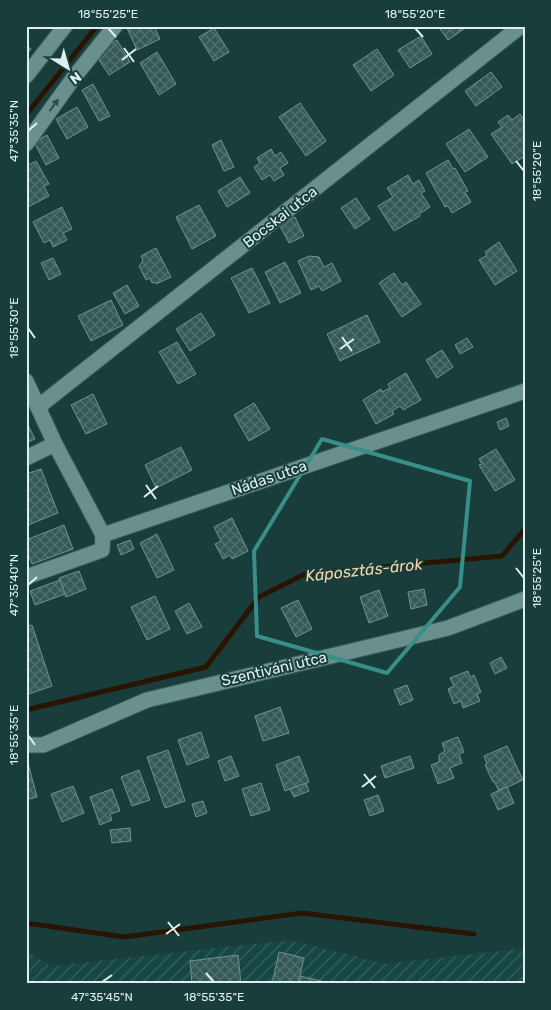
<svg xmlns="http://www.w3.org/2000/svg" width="551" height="1010" font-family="Rubik,sans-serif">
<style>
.industrial{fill:url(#industrial-furrows)}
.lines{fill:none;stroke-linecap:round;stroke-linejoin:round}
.stream{stroke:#281400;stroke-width:5}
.building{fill:url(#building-cross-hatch);stroke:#6d9290}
.minor-casing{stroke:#395957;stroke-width:17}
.minor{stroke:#6a908d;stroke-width:15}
.oneway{fill:#294e4b}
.marked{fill:none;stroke:#388e88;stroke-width:4;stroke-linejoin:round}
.ticks{fill:none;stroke:#ddf0ef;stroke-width:2}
.labels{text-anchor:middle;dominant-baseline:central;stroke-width:4;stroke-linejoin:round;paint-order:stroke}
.street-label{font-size:15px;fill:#ddf0ef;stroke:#193d3b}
.water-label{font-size:16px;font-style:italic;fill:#f6d4ae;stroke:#193d3b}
.neatline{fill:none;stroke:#ddf0ef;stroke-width:2}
.ticks-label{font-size:12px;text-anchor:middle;fill:#ddf0ef}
</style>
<defs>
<pattern id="industrial-furrows" width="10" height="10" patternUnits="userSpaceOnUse" patternTransform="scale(1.25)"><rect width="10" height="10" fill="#164745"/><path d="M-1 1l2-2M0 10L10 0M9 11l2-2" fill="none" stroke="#376260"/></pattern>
<pattern id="building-cross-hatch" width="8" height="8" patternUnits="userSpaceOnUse" patternTransform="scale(1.25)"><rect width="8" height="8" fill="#355956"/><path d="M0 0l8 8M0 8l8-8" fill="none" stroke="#52716f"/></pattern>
</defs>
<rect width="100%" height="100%" fill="#193d3b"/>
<path class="industrial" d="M291 940 385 964 525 948V984H26V950L51 966Z"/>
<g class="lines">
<g class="stream">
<path d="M26 115 97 26"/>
<path d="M26 710 206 667 259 597 305 574 502 556 525 529"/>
<path d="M26 923 124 937 302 913 474 934"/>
</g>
</g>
<g class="building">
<path d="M131 26H154L160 39 137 50 127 28Z"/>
<path d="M438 26H468L448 40Z"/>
<path d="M214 28 229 52 214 61 199 37Z"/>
<path d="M421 36 432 54 410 68 398 50Z"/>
<path d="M117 40 130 62 109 75 95 54Z"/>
<path d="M26 45 31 49 26 55Z"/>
<path d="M377 49 394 75 371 91 353 65Z"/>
<path d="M157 52 176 84 159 95 140 63Z"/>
<path d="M491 72 502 87 476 106 465 91Z"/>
<path d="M93 84 110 116 99 121 82 90Z"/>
<path d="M300 103 326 141 306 156 279 117Z"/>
<path d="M77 107 88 127 67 139 56 119Z"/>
<path d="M520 114 525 122V156L512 164 491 134 502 127 498 122 508 115 512 120Z"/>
<path d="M469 129 488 157 465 172 446 144Z"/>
<path d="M47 135 59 158 46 165 34 142Z"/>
<path d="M221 140 234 167 224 171 212 145Z"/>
<path d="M271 149 275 156 281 152 288 163 280 168 284 175 274 181 270 175 262 180 254 167 260 163 257 158Z"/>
<path d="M448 160 453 169 455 168 468 191 465 192 471 202 452 213 448 206 445 207 426 173Z"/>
<path d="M36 161 49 184 44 186 49 196 26 208V190L29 188 26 184V166Z"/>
<path d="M408 175 413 184 419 180 425 191 421 193 430 207 419 214 420 216 394 231 378 206 393 197 387 188Z"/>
<path d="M240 177 250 193 227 207 218 191Z"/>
<path d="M356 198 370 219 355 229 341 208Z"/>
<path d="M199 205 216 236 192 249 176 217Z"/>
<path d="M62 207 72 229 63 233 67 240 53 247 50 240 44 243 33 222Z"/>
<path d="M295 217 304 236 289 243 279 224Z"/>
<path d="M499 242 517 271 495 285 479 260 487 255 485 252Z"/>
<path d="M156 248 171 277 156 284 155 282 152 283 150 278 146 280 139 266 143 261 141 256Z"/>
<path d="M309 256 319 257 324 267 332 263 341 281 322 291 319 286 311 290 298 261Z"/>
<path d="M53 258 61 274 49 280 41 263Z"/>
<path d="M285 262 301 293 280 303 265 272Z"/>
<path d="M252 268 270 303 249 313 231 278Z"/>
<path d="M394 273 402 285 406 282 421 304 402 317 379 283Z"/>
<path d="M127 285 139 306 125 314 113 293Z"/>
<path d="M111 300 123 325 91 341 78 316Z"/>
<path d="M201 313 215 335 190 351 176 329Z"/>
<path d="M367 315 380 342 340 361 327 334Z"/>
<path d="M467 338 473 347 460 354 455 345Z"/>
<path d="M177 342 196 374 178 384 159 352Z"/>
<path d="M442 350 453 367 437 378 426 360Z"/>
<path d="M406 373 421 400 403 410 400 406 392 411 394 414 376 424 363 400 381 389 382 392 390 388 388 384Z"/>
<path d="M93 394 107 424 86 434 71 405Z"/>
<path d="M254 403 270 429 249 441 234 415Z"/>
<path d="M506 418 509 426 500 430 497 422Z"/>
<path d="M26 421 35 439 26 443Z"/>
<path d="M181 447 192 470 156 488 145 465Z"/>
<path d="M496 449 515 480 495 491 479 465 482 464 479 459Z"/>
<path d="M41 469 58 513 28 525 26 521V474Z"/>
<path d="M232 518 248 551 232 559 230 555 223 559 215 544 221 541 214 527Z"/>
<path d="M64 525 73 549 32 564 26 549V540Z"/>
<path d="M157 534 174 570 157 578 140 543Z"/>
<path d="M130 540 134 549 121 555 117 545Z"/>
<path d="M79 571 86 589 66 597 59 578Z"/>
<path d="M60 580 65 594 35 605 30 591Z"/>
<path d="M424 589 427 605 411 609 408 592Z"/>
<path d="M379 590 388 616 369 623 360 597Z"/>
<path d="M155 596 170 629 147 640 131 607Z"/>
<path d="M298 600 312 629 296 637 281 608Z"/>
<path d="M189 603 202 627 187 634 175 611Z"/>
<path d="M32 625 52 686 26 695V627Z"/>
<path d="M501 657 507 668 495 674 490 663Z"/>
<path d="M468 671 470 677 474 675 481 692 477 694 480 701 463 708 461 701 454 704 448 689 454 686 450 678Z"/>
<path d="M407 685 413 700 400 705 394 690Z"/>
<path d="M280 707 289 733 263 741 255 716Z"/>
<path d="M201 732 209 757 187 765 178 740Z"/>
<path d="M458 737 464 752 459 754 462 763 450 768 454 778 438 784 431 765 439 762V755L445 751 442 743Z"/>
<path d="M507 746 523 780 499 791 494 781 493 782 485 765 487 764 484 756Z"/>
<path d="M168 750 185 801 165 808 147 757Z"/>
<path d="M231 756 239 776 225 781 218 761Z"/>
<path d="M299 756 309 782 285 791 276 765Z"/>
<path d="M410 756 414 768 385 778 381 766Z"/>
<path d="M26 763H28L37 797 26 800Z"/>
<path d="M139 770 150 800 132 806 121 777Z"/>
<path d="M261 783 270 810 251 816 242 789Z"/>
<path d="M306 783 309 791 294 797 290 789Z"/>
<path d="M73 786 84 813 62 822 51 794Z"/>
<path d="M507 787 514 803 498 810 491 794Z"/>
<path d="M112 789 120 811 110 814 112 820 100 825 90 797Z"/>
<path d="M378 795 384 811 370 816 364 800Z"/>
<path d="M203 801 207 813 196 817 192 804Z"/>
<path d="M130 828 131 841 112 843 110 830Z"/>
<path d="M279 952 304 958 298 984H272Z"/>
<path d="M238 955 241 984H192L190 961Z"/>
<path d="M300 976 334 984H298Z"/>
</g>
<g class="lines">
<g class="minor-casing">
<g id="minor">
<path d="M26 76 65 26"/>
<path d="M26 144 75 76 115 26"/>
<path d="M26 381 55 444 103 535"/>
<path d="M38 407 521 26"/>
<path d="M26 458 55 444"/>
<path d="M103 535 525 391"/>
<path d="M26 577 102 550 103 535"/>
<path d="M26 745H43L147 700 448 628 525 599"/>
</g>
</g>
<use href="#minor" class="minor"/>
</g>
<defs><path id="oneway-solid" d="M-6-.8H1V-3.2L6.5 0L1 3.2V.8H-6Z" transform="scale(1.25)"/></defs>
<use class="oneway" href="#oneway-solid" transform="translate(54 105) rotate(-54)"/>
<path class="marked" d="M322 439 470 481 460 587 387 673 257 636 254 551Z"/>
<path class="ticks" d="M108 28 116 37M415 28 423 37M124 48 134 62M122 60 136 49M28 131 37 123M516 161 524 171M28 328 35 338M342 337 352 351M340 349 354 339M146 485 156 499M144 497 158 486M516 568 524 578M28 585 37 577M28 735 35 745M364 774 375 788M362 787 376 776M168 922 179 936M166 934 180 924M206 973 214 982M102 982 112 975"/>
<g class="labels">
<g class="street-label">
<text transform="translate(280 217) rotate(-38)">Bocskai utca</text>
<text transform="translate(269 478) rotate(-19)">Nádas utca</text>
<text transform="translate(274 669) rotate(-13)">Szentiváni utca</text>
</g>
<g class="water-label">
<text transform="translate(364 570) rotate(-6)">Káposztás-árok</text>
</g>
</g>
<rect width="551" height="1010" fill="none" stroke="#193d3b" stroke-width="55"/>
<g transform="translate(68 68) rotate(143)" stroke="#193d3b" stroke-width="4" paint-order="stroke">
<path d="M0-4L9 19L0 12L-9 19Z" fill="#ddf0ef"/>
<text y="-8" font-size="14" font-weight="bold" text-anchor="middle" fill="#ddf0ef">N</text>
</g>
<rect x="28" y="28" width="496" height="954" class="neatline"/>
<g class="ticks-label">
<text x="108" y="18">18°55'25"E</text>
<text x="415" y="18">18°55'20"E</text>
<text transform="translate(14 131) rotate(-90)" y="4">47°35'35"N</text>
<text transform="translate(537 171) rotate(-90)" y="4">18°55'20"E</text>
<text transform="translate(14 328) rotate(-90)" y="4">18°55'30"E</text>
<text transform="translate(537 578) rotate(-90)" y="4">18°55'25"E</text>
<text transform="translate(14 585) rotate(-90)" y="4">47°35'40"N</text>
<text transform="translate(14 735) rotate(-90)" y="4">18°55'35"E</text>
<text x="102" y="1001">47°35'45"N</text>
<text x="214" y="1001">18°55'35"E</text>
</g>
</svg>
